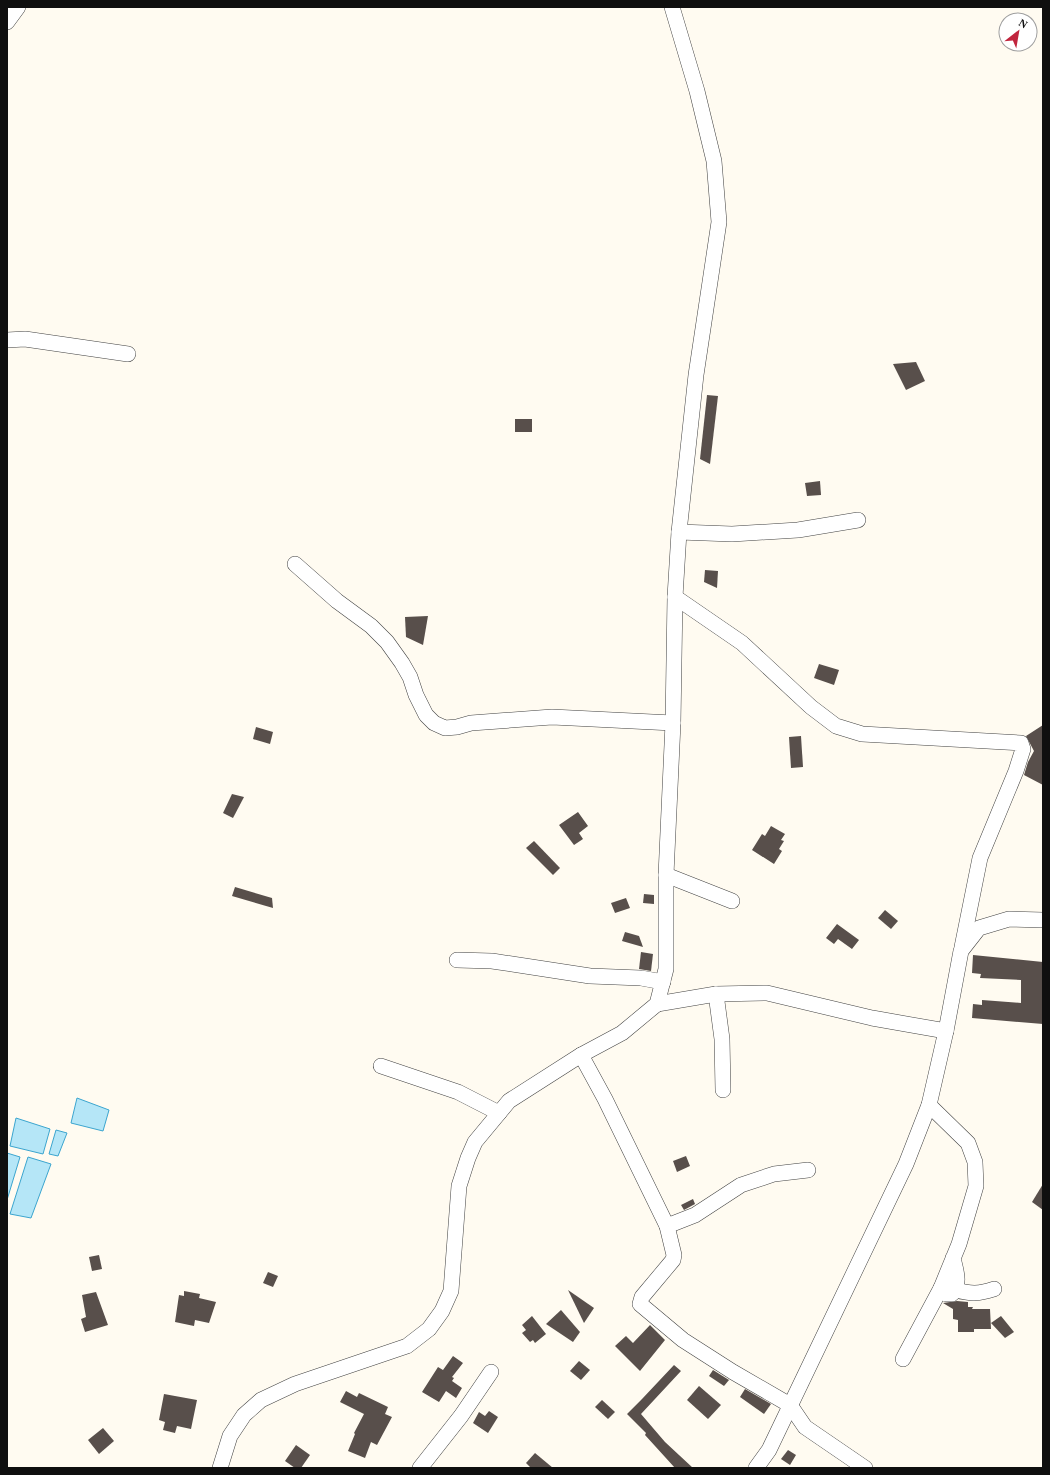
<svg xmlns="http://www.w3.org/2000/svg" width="1050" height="1475" font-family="Georgia,serif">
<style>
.water{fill:#b5e6f7;stroke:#3ba5cf}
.building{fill:#584f4b}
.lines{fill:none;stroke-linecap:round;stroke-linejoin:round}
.minor-casing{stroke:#424242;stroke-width:16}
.minor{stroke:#fff;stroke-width:15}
</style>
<rect width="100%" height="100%" fill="#fffbf1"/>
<g class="water">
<path d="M77 1098 109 1110 103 1131 71 1123Z"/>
<path d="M16 1118 50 1129 43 1154 10 1146Z"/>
<path d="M56 1130 67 1133 58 1156 49 1154Z"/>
<path d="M7 1153 20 1157 7 1200Z"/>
<path d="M28 1157 51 1164 31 1218 10 1214Z"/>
</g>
<g class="building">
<path d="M916 362 925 381 906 390 893 364Z"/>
<path d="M707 395 718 396 710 464 700 459Z"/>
<rect x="515" y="419" width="17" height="13"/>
<path d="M820 481 821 495 807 496 805 483Z"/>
<path d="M705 570 718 571 717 588 704 582Z"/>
<path d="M428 616 423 645 406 637 405 617Z"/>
<path d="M819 664 839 670 834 685 814 678Z"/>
<path d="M1043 725V785L1024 775 1028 762 1034 751 1026 736Z"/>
<path d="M256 727 273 732 270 744 253 739Z"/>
<path d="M801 736 803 767 791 768 789 737Z"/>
<path d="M232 794 244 797 233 818 223 813Z"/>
<path d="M578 812 588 826 579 833 583 839 574 845 559 825Z"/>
<path d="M771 826 785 834 781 840 784 841 779 849 782 851 774 864 752 850 762 834 765 836Z"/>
<path d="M534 841 560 868 553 875 526 848Z"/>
<path d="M235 887 272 898 273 908 232 896Z"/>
<path d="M644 894 654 895V904L643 903Z"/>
<path d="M626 898 630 908 615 913 611 903Z"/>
<path d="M885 910 898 921 891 929 878 918Z"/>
<path d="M837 924 859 940 852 949 838 939 834 944 826 938Z"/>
<path d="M625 932 639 936 643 947 622 941Z"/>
<path d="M641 952 653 954 651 971 639 969Z"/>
<path d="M973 955 1043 962V1024L972 1018 973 1004 982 1005V1000L1021 1003V980L980 978 981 974 972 973Z"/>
<path d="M686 1156 690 1166 677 1172 673 1161Z"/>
<path d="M1043 1184V1210L1032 1202Z"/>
<path d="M693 1199 695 1204 684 1210 681 1205Z"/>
<path d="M99 1255 102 1269 92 1271 89 1257Z"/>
<path d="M268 1272 278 1276 273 1287 263 1283Z"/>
<path d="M568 1290 594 1308 584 1323Z"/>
<path d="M184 1291 200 1294 199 1298 216 1302 209 1323 195 1320 194 1326 175 1322 179 1295 184 1296Z"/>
<path d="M96 1292 108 1325 85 1332 81 1319 86 1317 82 1295Z"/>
<path d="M957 1301 968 1302V1307H973L972 1309H990L991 1329H974V1332H958V1320L953 1319V1309L943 1303Z"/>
<path d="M561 1310 580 1332 573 1342 546 1324Z"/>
<path d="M532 1316 546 1334 535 1343 533 1340 530 1342 522 1333 526 1330 522 1325Z"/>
<path d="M1001 1316 1014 1332 1005 1338 991 1323Z"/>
<path d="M650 1325 665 1340 640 1371 615 1346 626 1336 633 1343Z"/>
<path d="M453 1356 463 1363 452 1377 454 1378 452 1381 462 1388 456 1398 446 1391 439 1402 422 1392 438 1367 443 1370Z"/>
<path d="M579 1361 590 1370 581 1380 570 1371Z"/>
<path d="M674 1365 681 1371 641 1414 665 1442 693 1468H675L645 1435 646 1433 627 1414 642 1399Z"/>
<path d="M713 1370 729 1380 724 1386 709 1376Z"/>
<path d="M699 1386 721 1405 708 1419 687 1400Z"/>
<path d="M745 1389 771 1404 764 1414 740 1397Z"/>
<path d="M346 1391 357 1397 359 1393 388 1407 385 1414 392 1417 377 1445 371 1442 365 1458 348 1451 355 1434 354 1433 364 1414 340 1402Z"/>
<path d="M164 1394 197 1400 191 1429 177 1426 175 1433 163 1430 165 1422 159 1420Z"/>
<path d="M602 1400 615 1412 608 1419 595 1407Z"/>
<path d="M489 1411 498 1417 488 1433 473 1423 479 1412 485 1416Z"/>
<path d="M103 1428 114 1441 99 1454 88 1440Z"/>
<path d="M296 1445 310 1455 301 1468H295L285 1461Z"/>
<path d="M788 1450 796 1455 790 1465 781 1459Z"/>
<path d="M535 1453 553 1468H531L526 1463Z"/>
</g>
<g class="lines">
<g class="minor-casing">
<g id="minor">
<path d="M7 22 18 7"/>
<path d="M7 340 25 339 128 354"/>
<path d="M679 532 732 534 798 530 858 520"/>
<path d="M295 564 337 601 371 626 387 642 402 663 410 677 416 695 426 715 434 723 445 728 457 727 471 723 552 717 673 723"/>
<path d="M675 597 742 643 811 707 836 726 862 734 1021 743 1023 749 1016 771 980 858 962 947"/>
<path d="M666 875 732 901"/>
<path d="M457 960 492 961 590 976 641 978 663 982"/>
<path d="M716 994 722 1039 723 1090"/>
<path d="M657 1004 716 994 767 993 872 1018 946 1031"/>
<path d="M581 1055 605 1099 667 1226 674 1255 673 1260 642 1297 640 1304 683 1340 733 1372 790 1405 805 1427 865 1468"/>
<path d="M381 1066 458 1092 499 1113"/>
<path d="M929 1105 968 1143 975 1162 976 1186 959 1244 941 1288 946 1294H952C961 1283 956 1271 953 1258"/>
<path d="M667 1226 695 1215 741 1185 774 1174 808 1170"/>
<path d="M956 1290C971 1294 979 1294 994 1289"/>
<path d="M903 1359 941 1288"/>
<path d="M220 1468 230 1436 244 1415 261 1400 295 1384 407 1346 429 1329 442 1311 451 1291 459 1186 468 1158 475 1142 509 1101 581 1055 622 1033 657 1004 666 969V875L673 723 675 597 679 532 696 375 719 222 714 161 697 91 672 7"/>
<path d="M420 1468 461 1416 491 1372"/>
<path d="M756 1468 769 1450 906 1164 929 1105 946 1031 961 951 979 928 1009 919 1043 920"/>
</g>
</g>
<use href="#minor" class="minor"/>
</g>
<rect width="1050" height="1475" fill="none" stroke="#0f0f0f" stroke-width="16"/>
<g transform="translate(1018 32) rotate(31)"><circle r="19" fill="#ffffff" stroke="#9f9f9f"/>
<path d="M0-3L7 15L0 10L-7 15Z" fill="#c1253e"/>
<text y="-6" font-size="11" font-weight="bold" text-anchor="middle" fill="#0f0f0f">N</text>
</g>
</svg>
